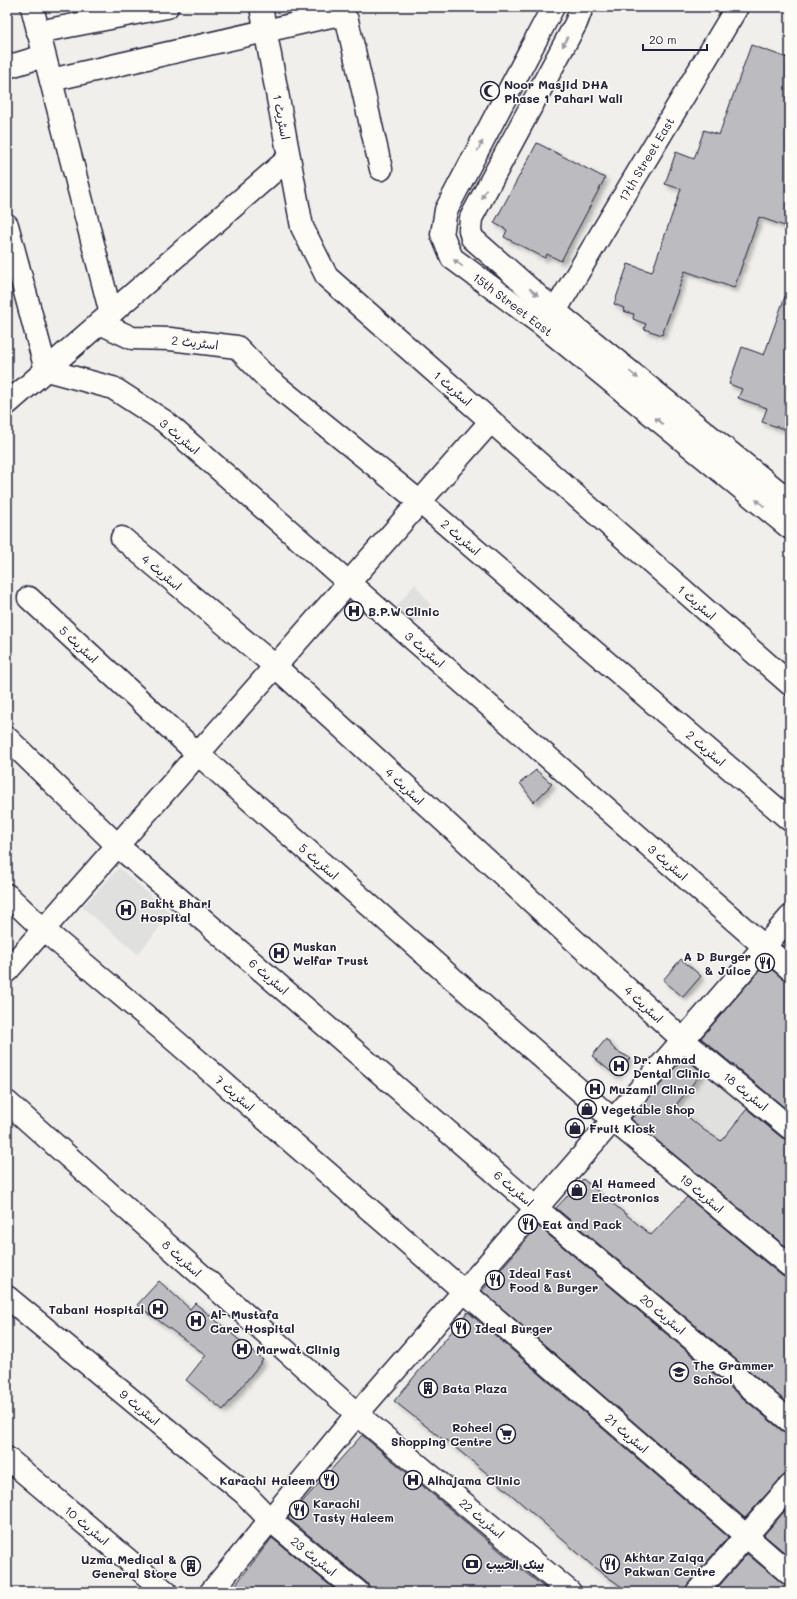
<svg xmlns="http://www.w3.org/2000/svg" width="797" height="1599" font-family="Mali,'Playpen Sans Arabic',sans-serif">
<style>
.built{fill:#e0e0df}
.building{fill:#bcbcc0;stroke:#22223b;filter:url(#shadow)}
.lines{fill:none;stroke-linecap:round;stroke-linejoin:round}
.minor-casing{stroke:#22223b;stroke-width:25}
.minor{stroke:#fdfcf7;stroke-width:22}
.oneway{fill:#9a9aa2}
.labels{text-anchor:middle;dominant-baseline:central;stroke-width:3;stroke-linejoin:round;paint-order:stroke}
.poi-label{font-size:12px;font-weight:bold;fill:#22223b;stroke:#fdfcf7;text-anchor:start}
.street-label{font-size:12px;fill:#22223b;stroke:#fdfcf7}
</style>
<defs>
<filter id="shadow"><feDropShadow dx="3.5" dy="3.5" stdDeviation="2" flood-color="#0004"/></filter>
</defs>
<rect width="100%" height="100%" fill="#f0efec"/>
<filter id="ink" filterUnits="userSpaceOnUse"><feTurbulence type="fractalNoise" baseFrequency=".025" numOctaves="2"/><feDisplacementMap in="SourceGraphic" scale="8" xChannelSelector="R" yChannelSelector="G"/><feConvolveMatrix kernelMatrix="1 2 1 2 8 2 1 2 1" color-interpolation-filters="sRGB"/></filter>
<g filter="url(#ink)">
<g class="built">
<path d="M415 584 431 606 413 626 396 607Z"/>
<path d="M119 868 171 913 138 954 82 907Z"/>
<path d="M705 1069 751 1105 721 1141 675 1105Z"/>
</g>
<g class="building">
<path d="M751 45 790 59V228L759 217 734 288 685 271 662 335 644 329 646 324 633 319 634 314 623 311 624 308 614 304 628 264 652 272 681 189 665 184 676 152 694 159 704 130 719 135Z"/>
<path d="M537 143 605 178 561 261 547 254 545 258 504 237 507 230 494 223Z"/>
<path d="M788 288H790V431L762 422 767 408 738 398 742 389 729 384 742 347 764 355Z"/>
<path d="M536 770 552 784 534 802 520 783Z"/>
<path d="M790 936V952L782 945Z"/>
<path d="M681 959 701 976 683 997 663 980Z"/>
<path d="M765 964 782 978 790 981V1112L701 1038Z"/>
<path d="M606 1039 615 1050 630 1058 616 1076 592 1056Z"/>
<path d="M684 1057 702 1072 675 1106 704 1130 721 1141 747 1109 782 1138 790 1140V1250L631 1119Z"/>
<path d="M583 1179 651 1235 687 1197 782 1276 790 1278V1405L556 1208Z"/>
<path d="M538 1226 782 1431 790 1433V1474H786L781 1478 745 1518 482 1291Z"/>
<path d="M159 1281 190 1309 195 1303 263 1360 223 1410 186 1380 206 1355 137 1305Z"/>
<path d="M468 1312 728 1537 688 1584 685 1592H629L595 1568 489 1475 446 1440 445 1441 394 1401Z"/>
<path d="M362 1435 526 1573 550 1592H370V1587L366 1582 288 1518Z"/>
<path d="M790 1505V1557L764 1535Z"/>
<path d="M272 1538 338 1592H230Z"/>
<path d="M747 1554 782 1583 790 1586V1592H714Z"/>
</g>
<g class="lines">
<g class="minor-casing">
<g id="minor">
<path d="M32 7 111 314"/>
<path d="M261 7 302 227 327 277 790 684"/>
<path d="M553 7 446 210 442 234 452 258 541 324 790 528"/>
<path d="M582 7 576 23 471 218 470 230 472 238 555 311 790 501"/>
<path d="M38 32 167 7"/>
<path d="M7 67 44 56"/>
<path d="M51 80 335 15 347 20 381 169"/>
<path d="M7 225 46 370 113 388 164 421 790 969"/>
<path d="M555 311 737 7"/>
<path d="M100 323 132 338 170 339 237 347 267 378 420 502 790 820"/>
<path d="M7 404 289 158"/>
<path d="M122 538 275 666 683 1040 790 1128"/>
<path d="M29 598 198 754 613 1120 790 1266"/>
<path d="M7 738 118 846 536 1208 790 1421"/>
<path d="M7 895 44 930 165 1032 790 1574"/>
<path d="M7 971 491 421"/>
<path d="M7 1102 357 1414 570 1592"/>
<path d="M7 1297 244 1493 270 1520 358 1592"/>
<path d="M7 1458 166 1592"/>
<path d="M211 1592 357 1414 790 917"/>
<path d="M697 1592 790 1486"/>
</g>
</g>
<use href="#minor" class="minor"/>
</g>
<defs><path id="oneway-solid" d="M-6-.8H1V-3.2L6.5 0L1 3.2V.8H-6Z"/></defs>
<g class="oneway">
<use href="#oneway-solid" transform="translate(565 42) rotate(118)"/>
<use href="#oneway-solid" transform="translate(480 146) rotate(-62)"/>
<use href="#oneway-solid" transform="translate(484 194) rotate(118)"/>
<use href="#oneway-solid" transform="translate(458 263) rotate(-143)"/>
<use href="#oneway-solid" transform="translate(534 292) rotate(40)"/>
<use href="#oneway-solid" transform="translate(634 375) rotate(39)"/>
<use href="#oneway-solid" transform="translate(659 421) rotate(-141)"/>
<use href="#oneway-solid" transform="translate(760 503) rotate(-141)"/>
</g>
</g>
<defs>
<g id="mosque-ring" transform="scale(1)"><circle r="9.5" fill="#fdfcf7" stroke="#22223b" stroke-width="1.5"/><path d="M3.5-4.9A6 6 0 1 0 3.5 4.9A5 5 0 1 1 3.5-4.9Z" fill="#22223b"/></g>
<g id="hospital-ring" transform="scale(1)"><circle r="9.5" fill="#fdfcf7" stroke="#22223b" stroke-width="1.5"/><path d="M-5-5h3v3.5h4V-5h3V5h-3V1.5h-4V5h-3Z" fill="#22223b"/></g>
<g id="restaurant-ring" transform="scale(1)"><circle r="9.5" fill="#fdfcf7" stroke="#22223b" stroke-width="1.5"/><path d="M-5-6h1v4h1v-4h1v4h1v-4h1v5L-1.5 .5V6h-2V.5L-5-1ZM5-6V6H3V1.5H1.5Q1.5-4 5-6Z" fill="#22223b"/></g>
<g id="shop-ring" transform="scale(1)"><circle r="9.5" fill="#fdfcf7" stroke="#22223b" stroke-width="1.5"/><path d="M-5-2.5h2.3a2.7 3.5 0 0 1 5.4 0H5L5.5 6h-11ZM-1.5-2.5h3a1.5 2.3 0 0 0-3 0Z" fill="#22223b"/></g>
<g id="school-ring" transform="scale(1)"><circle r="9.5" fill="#fdfcf7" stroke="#22223b" stroke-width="1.5"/><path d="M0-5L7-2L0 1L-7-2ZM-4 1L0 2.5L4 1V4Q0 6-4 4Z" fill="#22223b"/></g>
<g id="building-ring" transform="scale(1)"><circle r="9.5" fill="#fdfcf7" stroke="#22223b" stroke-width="1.5"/><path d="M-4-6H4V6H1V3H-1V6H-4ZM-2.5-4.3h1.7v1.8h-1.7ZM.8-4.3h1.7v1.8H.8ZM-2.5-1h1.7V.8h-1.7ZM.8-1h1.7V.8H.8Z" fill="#22223b"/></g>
<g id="supermarket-ring" transform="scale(1)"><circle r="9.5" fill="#fdfcf7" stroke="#22223b" stroke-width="1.5"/><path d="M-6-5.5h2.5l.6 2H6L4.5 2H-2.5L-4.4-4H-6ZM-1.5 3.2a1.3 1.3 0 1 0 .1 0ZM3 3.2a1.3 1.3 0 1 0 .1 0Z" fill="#22223b"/></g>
<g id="bank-ring" transform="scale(1)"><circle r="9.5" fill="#fdfcf7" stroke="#22223b" stroke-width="1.5"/><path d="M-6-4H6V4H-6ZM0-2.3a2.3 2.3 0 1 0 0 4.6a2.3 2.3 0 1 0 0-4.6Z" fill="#22223b"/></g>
</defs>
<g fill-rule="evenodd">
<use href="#mosque-ring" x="490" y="91"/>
<use href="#hospital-ring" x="354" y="611"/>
<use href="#hospital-ring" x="126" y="910"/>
<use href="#hospital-ring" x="279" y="953"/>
<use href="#restaurant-ring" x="765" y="963"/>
<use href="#hospital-ring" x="619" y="1066"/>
<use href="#hospital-ring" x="595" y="1089"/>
<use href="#shop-ring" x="587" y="1109"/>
<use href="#shop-ring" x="575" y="1128"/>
<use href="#shop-ring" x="577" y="1190"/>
<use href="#restaurant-ring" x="528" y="1224"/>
<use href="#restaurant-ring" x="495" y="1280"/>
<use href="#hospital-ring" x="158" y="1309"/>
<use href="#hospital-ring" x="196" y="1321"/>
<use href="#restaurant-ring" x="461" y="1328"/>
<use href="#hospital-ring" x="242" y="1349"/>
<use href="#school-ring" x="679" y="1372"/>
<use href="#building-ring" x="428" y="1388"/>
<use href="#supermarket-ring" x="506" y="1434"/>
<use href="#restaurant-ring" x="329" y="1480"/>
<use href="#hospital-ring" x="413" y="1480"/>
<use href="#restaurant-ring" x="299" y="1510"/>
<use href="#bank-ring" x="472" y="1564"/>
<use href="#restaurant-ring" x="610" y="1564"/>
<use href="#building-ring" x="191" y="1566"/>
</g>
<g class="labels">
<g class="poi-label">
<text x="504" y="84">Noor Masjid DHA<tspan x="504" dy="14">Phase 1 Pahari Wali</tspan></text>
<text x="368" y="611">B.P.W Clinic</text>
<text x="140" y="903">Bakht Bhari<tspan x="140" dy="14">Hospital</tspan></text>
<text x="293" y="946">Muskan<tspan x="293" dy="14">Welfar Trust</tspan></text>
<text x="751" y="956" text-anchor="end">A D Burger<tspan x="751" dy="14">&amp; Juice</tspan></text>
<text x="633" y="1059">Dr. Ahmad<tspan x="633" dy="14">Dental Clinic</tspan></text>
<text x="609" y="1089">Muzamil Clinic</text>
<text x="601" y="1109">Vegetable Shop</text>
<text x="589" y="1128">Fruit Kiosk</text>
<text x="591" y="1183">Al Hameed<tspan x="591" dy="14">Electronics</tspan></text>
<text x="542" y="1224">Eat and Pack</text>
<text x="509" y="1273">Ideal Fast<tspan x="509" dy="14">Food &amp; Burger</tspan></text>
<text x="144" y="1309" text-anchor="end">Tabani Hospital</text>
<text x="210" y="1314">Al- Mustafa<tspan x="210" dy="14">Care Hospital</tspan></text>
<text x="475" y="1328">Ideal Burger</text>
<text x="256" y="1349">Marwat Clinig</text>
<text x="693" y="1365">The Grammer<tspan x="693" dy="14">School</tspan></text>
<text x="442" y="1388">Bata Plaza</text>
<text x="492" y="1427" text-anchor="end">Roheel<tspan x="492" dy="14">Shopping Centre</tspan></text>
<text x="315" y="1480" text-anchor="end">Karachi Haleem</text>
<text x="427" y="1480">Alhajama Clinic</text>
<text x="313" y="1503">Karachi<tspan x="313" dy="14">Tasty Haleem</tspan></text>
<text x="624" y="1557">Akhtar Zaiqa<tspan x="624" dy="14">Pakwan Centre</tspan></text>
<text x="177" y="1559" text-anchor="end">Uzma Medical &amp;<tspan x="177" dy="14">General Store</tspan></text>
<text x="486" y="1564">بينک الحبيب</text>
</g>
<g class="street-label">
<text transform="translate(282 117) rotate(79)">اسٹریٹ 1</text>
<text transform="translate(646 159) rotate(-59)">17th Street East</text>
<text transform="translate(513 304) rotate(37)">15th Street East</text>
<text transform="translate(195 342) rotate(6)">اسٹریٹ 2</text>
<text transform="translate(453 388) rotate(41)">اسٹریٹ 1</text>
<text transform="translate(180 436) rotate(40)">اسٹریٹ 3</text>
<text transform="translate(461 537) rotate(41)">اسٹریٹ 2</text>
<text transform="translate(162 572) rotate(40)">اسٹریٹ 4</text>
<text transform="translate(697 602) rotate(41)">اسٹریٹ 1</text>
<text transform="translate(79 644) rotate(43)">اسٹریٹ 5</text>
<text transform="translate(425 649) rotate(41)">اسٹریٹ 3</text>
<text transform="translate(706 748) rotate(41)">اسٹریٹ 2</text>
<text transform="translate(405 786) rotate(43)">اسٹریٹ 4</text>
<text transform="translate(319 861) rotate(41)">اسٹریٹ 5</text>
<text transform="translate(668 862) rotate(41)">اسٹریٹ 3</text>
<text transform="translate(269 976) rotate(41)">اسٹریٹ 6</text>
<text transform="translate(644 1004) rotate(43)">اسٹریٹ 4</text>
<text transform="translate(746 1091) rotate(39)">اسٹریٹ 18</text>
<text transform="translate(235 1093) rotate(41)">اسٹریٹ 7</text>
<text transform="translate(514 1188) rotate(41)">اسٹریٹ 6</text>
<text transform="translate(702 1193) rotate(40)">اسٹریٹ 19</text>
<text transform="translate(182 1258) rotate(42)">اسٹریٹ 8</text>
<text transform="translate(663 1314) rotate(40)">اسٹریٹ 20</text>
<text transform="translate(140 1407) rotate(40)">اسٹریٹ 9</text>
<text transform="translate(627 1433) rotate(41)">اسٹریٹ 21</text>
<text transform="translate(482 1518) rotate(40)">اسٹریٹ 22</text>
<text transform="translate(87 1525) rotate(40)">اسٹریٹ 10</text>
<text transform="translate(314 1556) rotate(39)">اسٹریٹ 23</text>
</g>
</g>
<rect width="797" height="1599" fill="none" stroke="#fdfcf7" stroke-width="24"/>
<rect x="12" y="12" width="773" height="1575" fill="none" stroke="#22223b" stroke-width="1.5" filter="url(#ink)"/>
<path d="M643 44v6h64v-6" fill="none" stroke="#22223b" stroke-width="2"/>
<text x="649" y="44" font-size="12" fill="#22223b" stroke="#fdfcf7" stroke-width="3" paint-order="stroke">20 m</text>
</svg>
